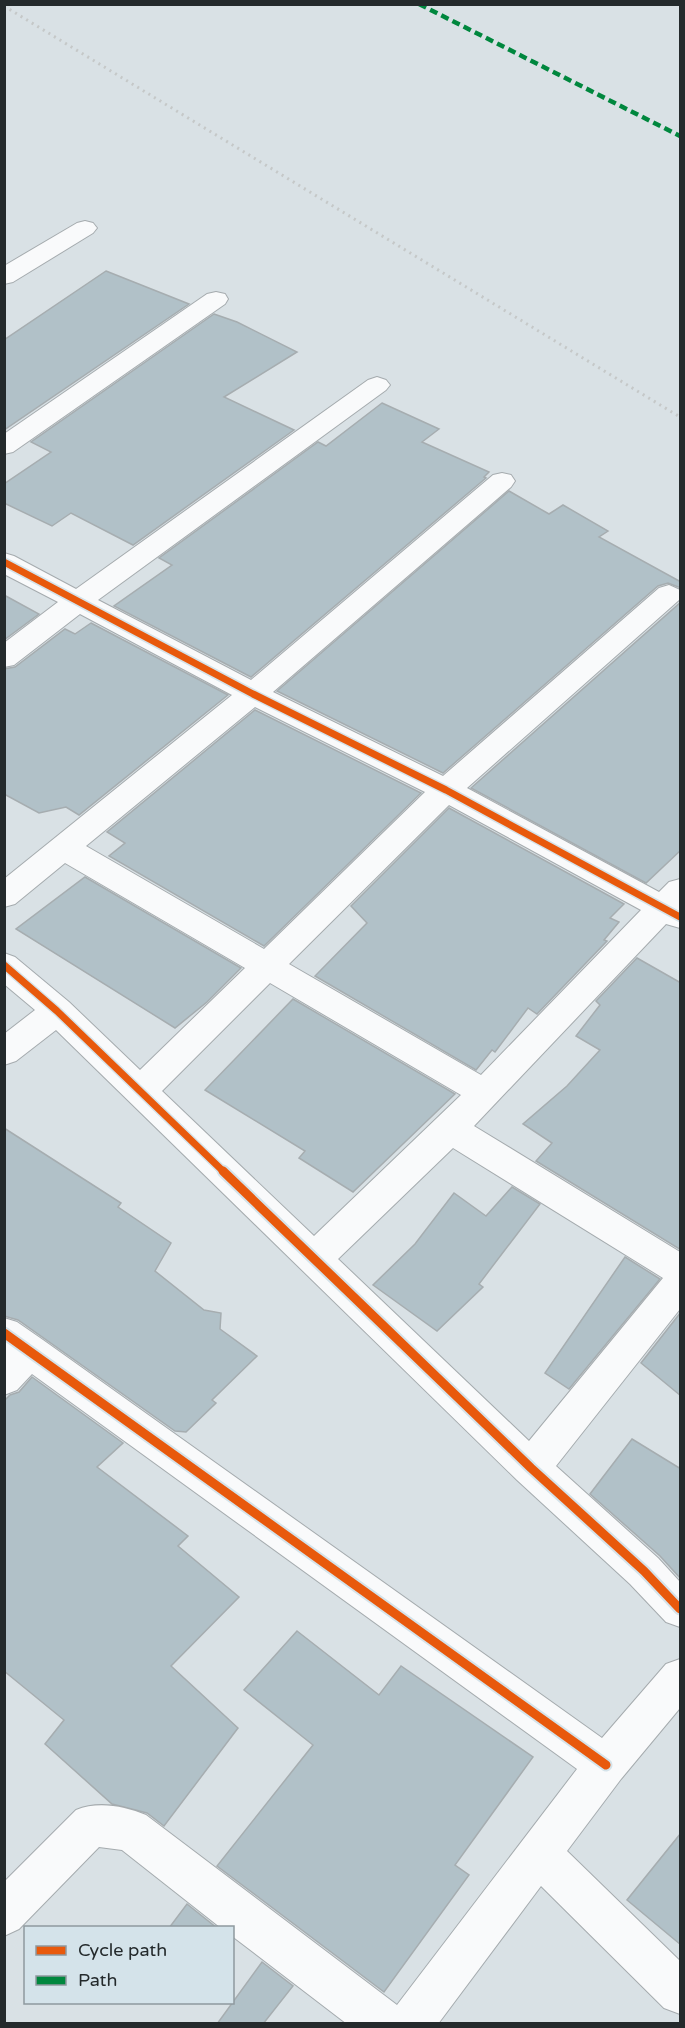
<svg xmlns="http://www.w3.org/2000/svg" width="685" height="2028" font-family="'Varela Round',sans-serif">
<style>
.building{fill:#b1c1c8;stroke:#a6adb0;stroke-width:1.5}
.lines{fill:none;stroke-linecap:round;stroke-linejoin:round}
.minor-casing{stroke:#a5abae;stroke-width:2}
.minor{fill:#f9fafb;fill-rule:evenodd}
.rail{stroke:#c5c8c8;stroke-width:3;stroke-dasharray:2 4.5;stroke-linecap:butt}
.quiet{stroke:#00873e;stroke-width:4.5;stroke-dasharray:8 4.5;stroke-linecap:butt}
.cycleway-far1-casing{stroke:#d4e3ea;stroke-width:10}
.cycleway-casing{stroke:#d4e3ea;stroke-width:13}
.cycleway-far1{stroke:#e8590c;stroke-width:7}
.cycleway{stroke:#e8590c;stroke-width:9}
</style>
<rect width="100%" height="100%" fill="#d9e1e5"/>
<g class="building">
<path d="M106 271 189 304 4 430V340Z"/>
<path d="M214 314 237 322 297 352 224 397 294 430 133 545 71 513 52 526 4 503V484L51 452 31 442Z"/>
<path d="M382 403 439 429 422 442 489 472 484 477 486 478 251 677 114 606 172 565 159 558 318 442 326 446Z"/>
<path d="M509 491 549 514 563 505 608 531 599 537 681 582V588L668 583 658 586 443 773 277 691Z"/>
<path d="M4 595 39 614 4 640Z"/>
<path d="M681 602V850L646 883 471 788Z"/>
<path d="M91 623 228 695 79 815 66 807 39 813 4 794V669L15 667 65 629 75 634Z"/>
<path d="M255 710 421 793 264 946 109 856 125 843 107 832Z"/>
<path d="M449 808 624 904 610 918 619 922 604 940 607 941 537 1014 528 1008 495 1052 492 1050 476 1070 315 976 367 923 351 906Z"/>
<path d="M85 877 241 968 207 1002 175 1028 16 929Z"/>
<path d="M637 958 681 983V1250L536 1161 552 1143 523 1124 567 1086 600 1050 576 1036 600 1005 596 1001Z"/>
<path d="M293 999 455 1094 353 1192 299 1158 305 1151 205 1090Z"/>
<path d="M4 1128 121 1203 118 1207 171 1243 155 1271 204 1310 221 1313 220 1329 257 1356 212 1400 216 1403 186 1432 175 1431 18 1320 4 1316Z"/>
<path d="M512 1187 540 1204 479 1284 483 1287 437 1331 373 1285 415 1244 454 1193 486 1216Z"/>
<path d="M625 1257 660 1279 569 1389 545 1373Z"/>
<path d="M681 1312V1396L641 1363Z"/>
<path d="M32 1377 123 1443 97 1467 188 1536 178 1546 239 1597 171 1666 238 1728 164 1826 147 1813 112 1804 45 1744 64 1720 4 1671V1401L10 1395 19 1392Z"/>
<path d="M632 1439 681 1469V1579L660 1556 590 1494Z"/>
<path d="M297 1631 379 1695 401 1666 533 1757 455 1865 469 1875 384 1992 217 1866 313 1745 244 1690Z"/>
<path d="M681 1833V1945L627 1900Z"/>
<path d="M187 1904 217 1928H169Z"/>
<path d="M262 1962 293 1986 263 2024H217Z"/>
</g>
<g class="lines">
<g class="minor-casing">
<g id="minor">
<path d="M85 221 93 223 97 228 93 233 13 282 4 284V266L77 223Z"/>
<path d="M216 292 225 294 228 299 225 304 13 452 4 454V434L207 294Z"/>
<path d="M377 377 386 380 390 385 386 390 98 600 251 680 493 475 502 473 511 475 515 481 511 487 273 692 443 776 659 588 669 585 680 590 679 600 467 788 659 892 669 882 680 879V928L666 924 474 1126 680 1252V1309L556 1466 658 1558 680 1582V1627L666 1622 630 1584 517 1480 56 1030 16 1061 4 1065V1034L35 1010 4 984V953L15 957 69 1002 140 1070 245 968 65 863 15 904 4 907V879L232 695 80 614 14 665 4 667V643L58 602 4 574V553L14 556 76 589 368 380ZM255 707 425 792 264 949 86 846ZM449 805 641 910 481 1075 289 964ZM270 983 461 1095 314 1236 162 1091ZM453 1148 663 1278 529 1441 338 1259Z"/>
<path d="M4 1318 17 1322 43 1340 602 1738 666 1664 680 1659V1708L621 1779 567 1851 680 1961V2014L664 2008 541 1886 438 2024H347L232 1936V1928H221L122 1850 99 1847 19 1929 4 1936V1882L76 1810C98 1801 124 1806 146 1815L397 2005 577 1769 32 1374 17 1390 4 1395Z"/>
</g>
</g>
<use href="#minor" class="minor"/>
<path class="rail" d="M4 6 680 417"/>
<path class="quiet" d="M419 4 680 136"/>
<g class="cycleway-far1-casing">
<g id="cycleway-far1">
<path d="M4 562 253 694 446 790 680 917"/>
<path d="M4 965 57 1011 225 1173"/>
</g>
</g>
<g class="cycleway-casing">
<g id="cycleway">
<path d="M223 1171 531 1468 644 1571 680 1609"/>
<path d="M4 1333 606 1765"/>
</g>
</g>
<use href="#cycleway-far1" class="cycleway-far1"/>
<use href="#cycleway" class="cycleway"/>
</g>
<rect width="685" height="2028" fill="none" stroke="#242a2c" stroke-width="12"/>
<rect x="24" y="1926" width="210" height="78" fill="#d4e3ea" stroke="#8e999e" stroke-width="1.5"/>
<rect x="36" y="1946" width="30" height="9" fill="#e8590c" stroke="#8e999e" stroke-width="1.5"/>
<text x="78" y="1956" font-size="18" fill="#242a2c">Cycle path</text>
<rect x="36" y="1976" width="30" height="9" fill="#00873e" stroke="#8e999e" stroke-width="1.5"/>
<text x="78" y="1986" font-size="18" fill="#242a2c">Path</text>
</svg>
